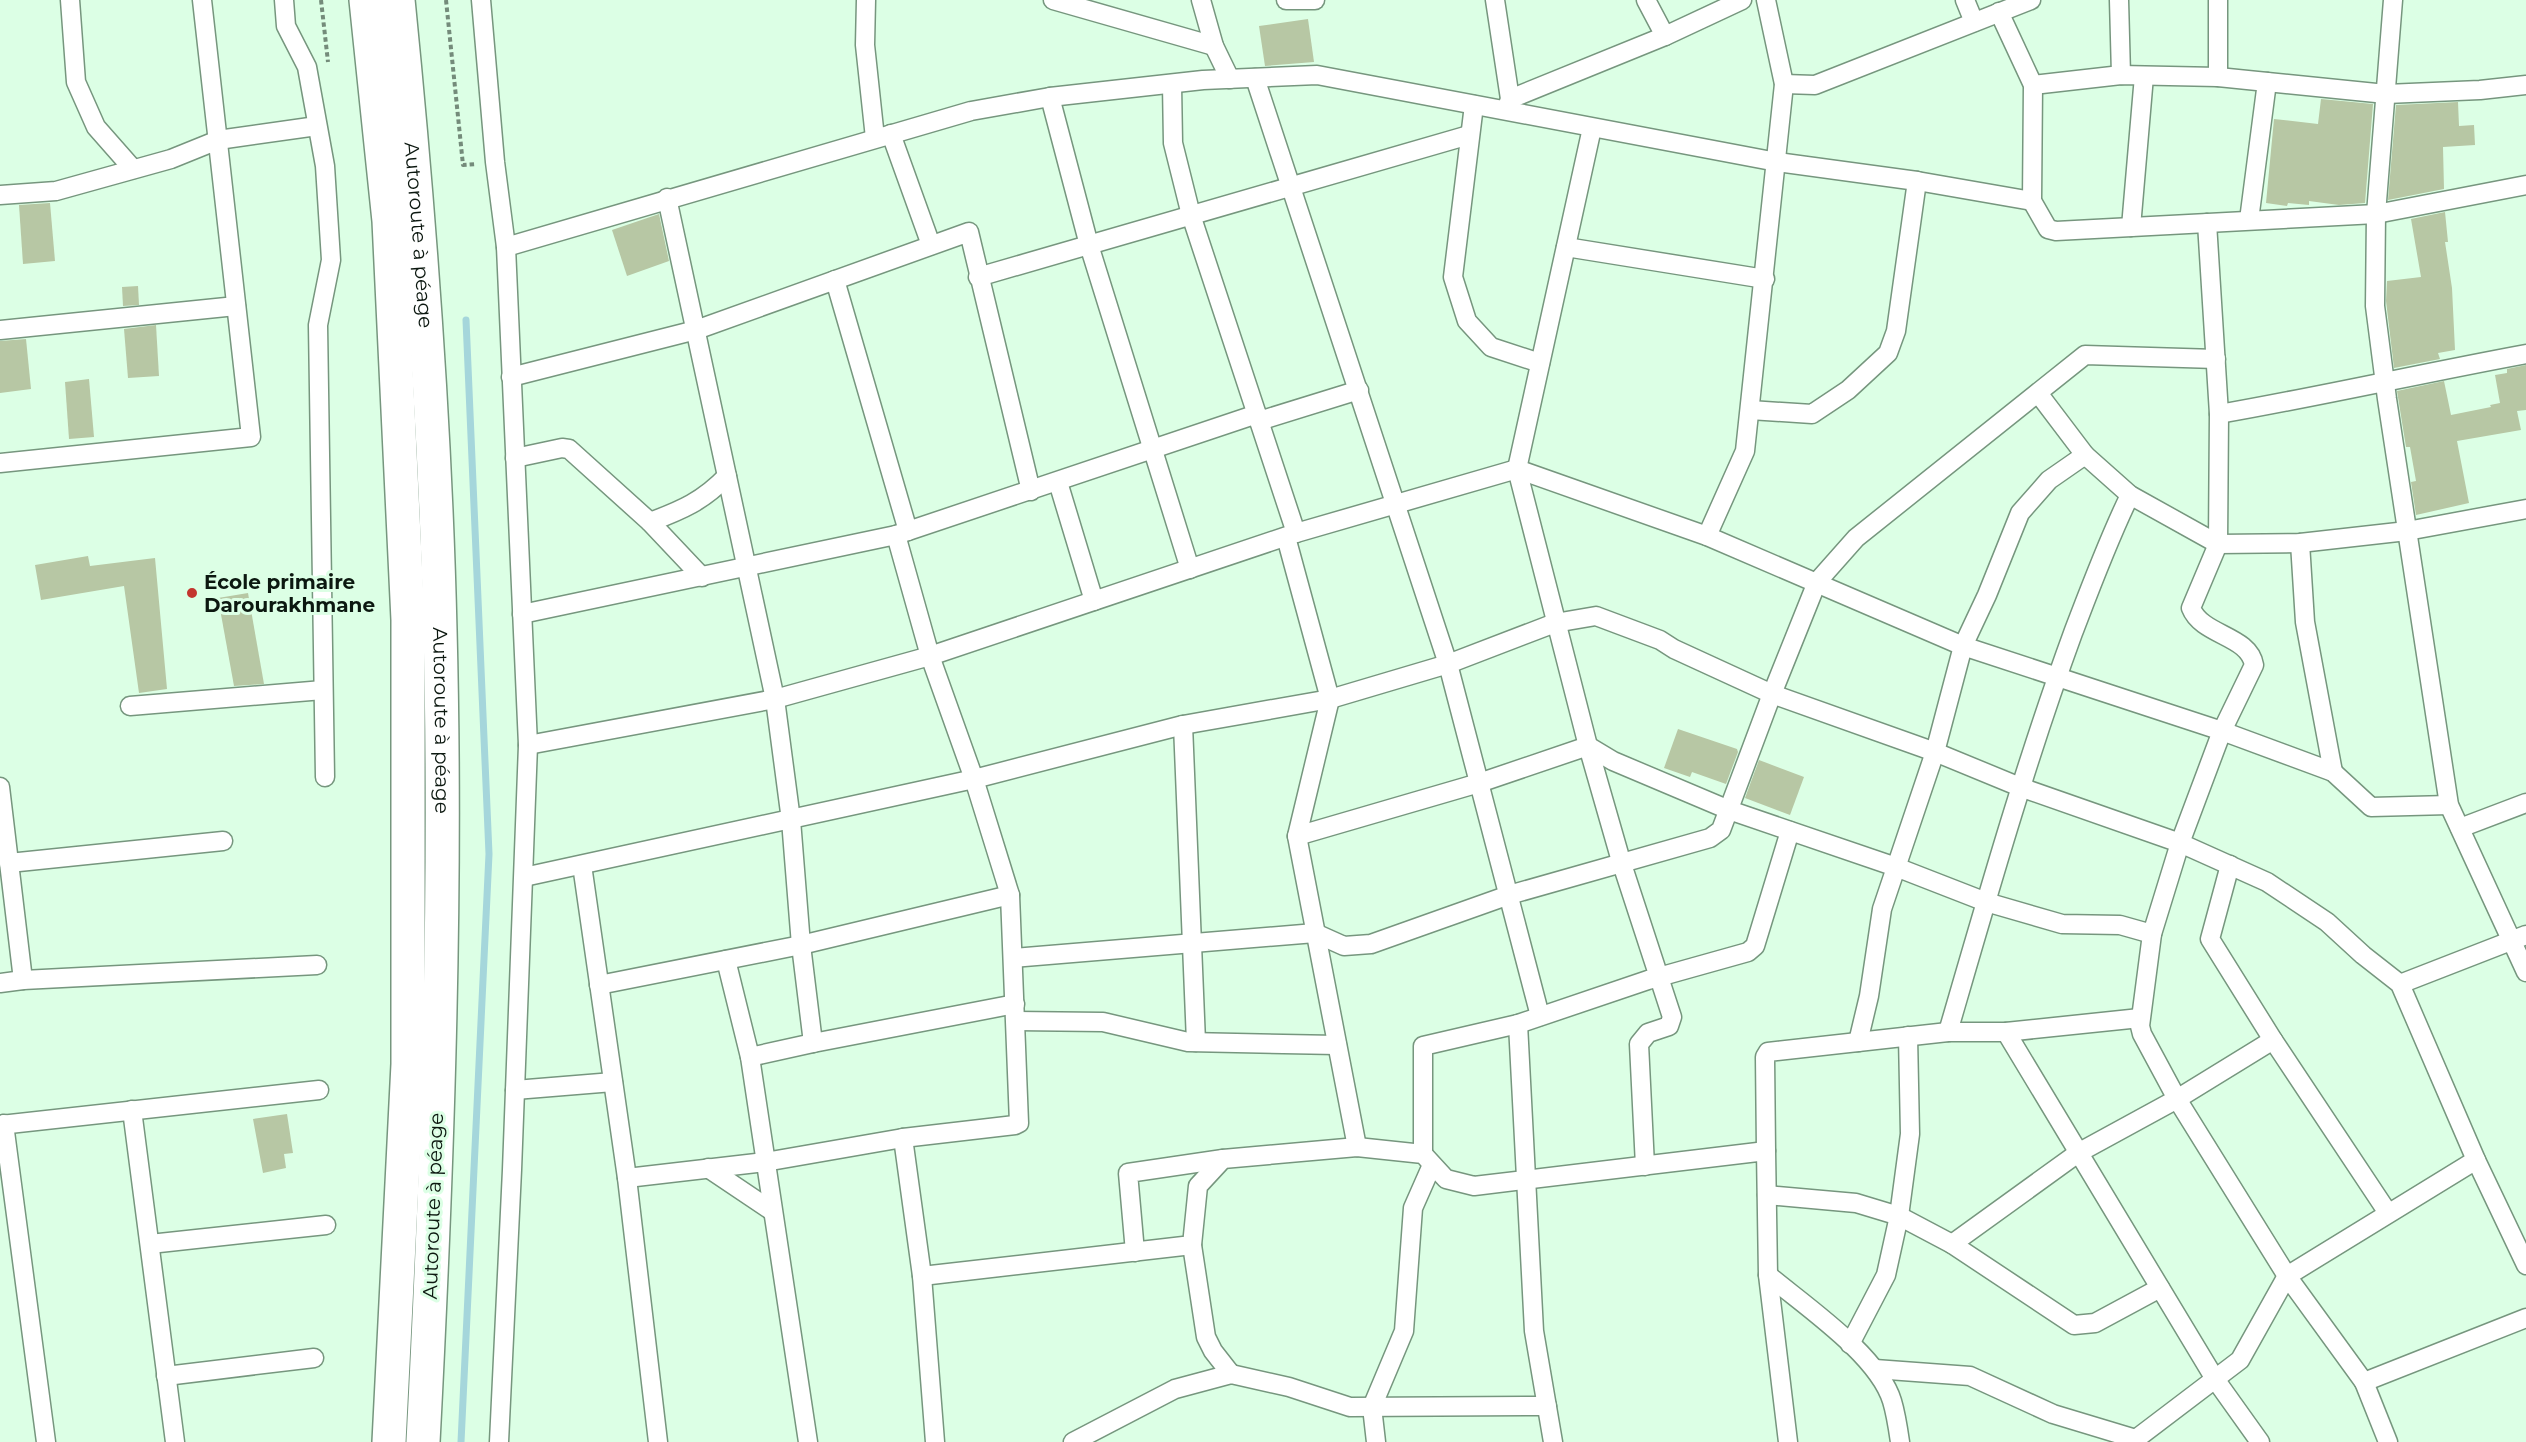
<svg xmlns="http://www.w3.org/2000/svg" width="2526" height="1442" font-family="Montserrat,sans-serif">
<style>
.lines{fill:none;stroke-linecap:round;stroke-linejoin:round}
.stream{stroke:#a5d6db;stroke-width:7}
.building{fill:#b7c7a4}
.street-casing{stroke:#76967e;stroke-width:21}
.highway-casing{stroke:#76967e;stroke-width:36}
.path{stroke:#748b7a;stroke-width:4;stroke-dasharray:4.5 3;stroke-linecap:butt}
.street{stroke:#fff;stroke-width:18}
.highway{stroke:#fff;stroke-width:33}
.poi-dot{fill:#c3352e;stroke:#dcffe5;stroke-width:2}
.labels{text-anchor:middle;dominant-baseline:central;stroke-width:6;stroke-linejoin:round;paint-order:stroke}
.street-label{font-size:20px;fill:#0c1810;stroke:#dcffe5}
.poi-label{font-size:20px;font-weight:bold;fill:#0c1810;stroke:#dcffe5;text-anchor:start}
</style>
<rect width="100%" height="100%" fill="#dcffe5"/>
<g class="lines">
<path class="stream" d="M461 1442 489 854 466 320"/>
</g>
<g class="building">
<path d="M1308 19 1314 62 1265 66 1259 26Z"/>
<path d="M2321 99 2373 104 2365 203 2339 205 2309 201V205L2288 203 2287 206 2266 203 2274 119 2318 124Z"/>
<path d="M2458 102 2459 126 2474 125 2475 145 2443 147 2444 189 2388 200 2396 105Z"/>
<path d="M50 203 55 261 23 264 19 205Z"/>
<path d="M2445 212 2448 242H2445L2452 288 2455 350 2438 353 2440 359 2394 368 2386 301 2387 281 2421 277 2411 219Z"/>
<path d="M659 214 669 261 627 276 612 230Z"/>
<path d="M138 286 139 305 123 306 122 287Z"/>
<path d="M156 325 159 376 128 378 124 329Z"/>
<path d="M26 339 31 389 0 393V341Z"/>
<path d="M2526 365V410L2517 411 2521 430 2457 441 2469 503 2416 515 2411 482 2416 481 2410 447H2406L2397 391 2444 381 2451 415 2491 407 2490 405 2500 403 2495 375 2507 373V369Z"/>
<path d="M89 379 94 437 69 439 65 382Z"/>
<path d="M88 556 90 566 155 558 167 689 139 693 124 586 41 600 35 565Z"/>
<path d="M248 593 264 684 234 686 218 598Z"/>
<path d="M1678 729 1737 749 1738 752 1726 784 1692 772 1690 777 1664 768Z"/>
<path d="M1759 760 1804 777 1790 815 1745 798Z"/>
<path d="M287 1114 293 1153 284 1154 286 1168 263 1173 253 1119Z"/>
</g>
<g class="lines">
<g class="street-casing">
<g id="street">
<path d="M70 0 76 82 96 127 133 169"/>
<path d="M284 0 286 26 307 67 325 166 331 260 318 325 325 777"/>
<path d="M481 0 495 162 506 247 528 745 512 1170 499 1442"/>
<path d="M866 0 865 45 875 138"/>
<path d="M1053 0 1214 46"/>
<path d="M1201 0 1214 46 1230 79"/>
<path d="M1286 0H1315"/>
<path d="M1495 0 1510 99 1506 110"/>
<path d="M1646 0 1665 36"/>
<path d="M1965 0 1974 22"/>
<path d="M2119 0 2121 75"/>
<path d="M2393 0 2376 214 2375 306 2387 399 2449 805 2526 972"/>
<path d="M1999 12 2033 85 2032 201 2048 229 2056 231 2376 214 2526 185"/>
<path d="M2218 77V0"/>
<path d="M1255 78 1448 664 1540 1016"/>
<path d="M1172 84 1173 143 1191 215 1296 533"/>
<path d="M1784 84 1815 85 2031 0"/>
<path d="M2033 85 2121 75 2218 77 2386 94 2480 90 2526 85"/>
<path d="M1050 97 1089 245 1190 569"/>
<path d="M1510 99 1665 36 1742 0"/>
<path d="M1474 105 1453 277 1467 321 1491 347 1540 363"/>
<path d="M1592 128 1517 469 1588 746 1621 861 1672 1017 1669 1026 1648 1033 1639 1044 1645 1166"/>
<path d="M891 134 931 245"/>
<path d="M0 195 56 191 171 159 218 140 317 126"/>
<path d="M667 198 775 699 791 820 801 945 813 1043 750 1057 726 960"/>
<path d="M2249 220 2267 82"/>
<path d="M2207 223 2219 414 2218 544 2191 608C2202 636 2249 635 2254 665L2222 731 2180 843 2152 934 2140 1026 2142 1034 2177 1099 2287 1276 2364 1382 2526 1318"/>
<path d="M2131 227 2144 76"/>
<path d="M506 247 971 111 1050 97 1203 80 1317 75 1777 162 1917 181 2032 201"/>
<path d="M1566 247 1765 279"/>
<path d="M978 277 1469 135"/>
<path d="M835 280 908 531"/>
<path d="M0 330 236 306"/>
<path d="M511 377 696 330 969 232 1031 491"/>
<path d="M2038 393 2085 455"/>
<path d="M1750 410 1812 414 1848 390 1888 353 1896 331 1917 181"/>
<path d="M2219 414C2322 396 2423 373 2526 354"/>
<path d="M1259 421 1359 390"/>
<path d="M515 458 562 448 569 449 650 522 702 577"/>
<path d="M0 463 251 437 202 0"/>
<path d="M1058 482 1094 601"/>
<path d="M650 522C682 510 703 501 727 476"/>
<path d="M1707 536 1745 451 1784 84 1766 0"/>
<path d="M1286 537 1330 699 1297 836 1357 1147"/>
<path d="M2300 543 2305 622 2333 772"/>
<path d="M522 614 896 535 1257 414"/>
<path d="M130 706 323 690"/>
<path d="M1183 725 1196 1042"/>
<path d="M528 745 775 699 930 656 1296 533 1517 469 1707 536 1963 646 2222 731 2333 772 2371 807 2449 805"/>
<path d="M0 787 23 980"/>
<path d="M2460 828 2526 803"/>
<path d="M1297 836 1479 783 1588 746 1613 761 1729 810 1896 867 1986 902 2062 924 2120 925 2152 934"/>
<path d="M9 863 223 841"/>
<path d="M582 865 627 1178 658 1442"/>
<path d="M2230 865 2210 939 2273 1040 2388 1213"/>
<path d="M524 877 974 779 1183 725 1330 699 1448 664 1555 623 1596 616 1660 640 1674 649 1772 694 1935 752 2020 787 2180 843 2267 882 2327 922 2363 955 2400 984 2476 1160 2526 1265"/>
<path d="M1014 958 1315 933 1344 946 1371 944 1509 895 1710 838 1721 830 1772 694 1817 582 1856 538 2085 355 2216 359"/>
<path d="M0 983 23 980 317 965"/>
<path d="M2400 984 2526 935"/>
<path d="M599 985 801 945 1010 895"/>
<path d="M1016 1021 1103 1022 1188 1042 1337 1045"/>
<path d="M1518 1024 1534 1331 1553 1442"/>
<path d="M1948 1032C1987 898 2025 764 2073 633 2091 586 2108 540 2130 495"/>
<path d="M2006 1032 2140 1018"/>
<path d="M1858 1042 1869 996 1882 909 1935 752 1963 646 1987 595 2020 513 2049 480 2085 455 2130 495 2218 544 2300 543 2407 531 2526 509"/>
<path d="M813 1043 1015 1004"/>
<path d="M750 1057 808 1442"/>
<path d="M515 1090 613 1082"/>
<path d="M132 1110 175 1442"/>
<path d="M4 1124 46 1442"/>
<path d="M0 1125 319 1090"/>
<path d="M903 1138 922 1276 935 1442"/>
<path d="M1766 1151 1765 1057 1768 1052 1948 1032H2006L2215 1379 2260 1442"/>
<path d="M1423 1154V1046L1518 1024 1648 980 1748 952 1755 946 1790 831"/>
<path d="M708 1168 772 1211"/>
<path d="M627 1178 765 1162 903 1138 1015 1125 1019 1123 1010 895 974 779 930 656 896 535"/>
<path d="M1767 1195 1856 1203 1899 1216 1952 1244 2074 1325 2095 1323 2160 1288"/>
<path d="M150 1244 326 1225"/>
<path d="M1952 1244 2078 1153 2177 1099 2273 1040"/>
<path d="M1192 1245 1206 1337 1213 1351 1231 1374"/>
<path d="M1135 1252 1128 1173 1223 1159"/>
<path d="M1768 1275C1805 1306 1878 1355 1892 1401 1896 1414 1898 1428 1900 1442"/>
<path d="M922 1276 1192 1245 1198 1186 1223 1159 1357 1147 1423 1154 1446 1179 1474 1186 1766 1151 1768 1275 1788 1442"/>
<path d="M1850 1344 1886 1275 1899 1216 1910 1134 1908 1036"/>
<path d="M1875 1369 1970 1376 2053 1414 2136 1439"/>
<path d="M166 1376 314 1358"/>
<path d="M2364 1382 2388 1442"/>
<path d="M1073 1442 1175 1389 1231 1374 1289 1387 1350 1407 1547 1406"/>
<path d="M1376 1442 1372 1407 1404 1331 1413 1208 1432 1165"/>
<path d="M2132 1442 2240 1360 2287 1276 2476 1160"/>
</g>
</g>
<g class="highway-casing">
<g id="highway">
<path d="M366 0 389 221 408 620V1064L389 1442"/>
<path id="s1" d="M398 0C419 209 435 419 440 630 447 900 437 1172 423 1442"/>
</g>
</g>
<g class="path">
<path d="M321 0 328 62"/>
<path d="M446 0 463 165 476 164"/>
</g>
<use href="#street" class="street"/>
<use href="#highway" class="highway"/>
</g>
<circle class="poi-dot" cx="192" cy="593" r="6"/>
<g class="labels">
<g class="street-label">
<text stroke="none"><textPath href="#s1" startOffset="236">Autoroute à péage</textPath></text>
<text stroke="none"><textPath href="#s1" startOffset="722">Autoroute à péage</textPath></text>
<text transform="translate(433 1206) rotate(-88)">Autoroute à péage</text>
</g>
<g class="poi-label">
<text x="204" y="582">École primaire<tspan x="204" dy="23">Darourakhmane</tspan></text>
</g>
</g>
</svg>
